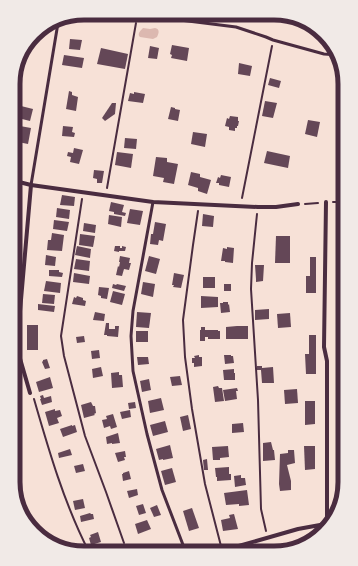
<svg xmlns="http://www.w3.org/2000/svg" width="358" height="566" font-family="'Titillium Web',sans-serif">
<style>
.water{fill:#dcb8b0}
.building{fill:#644757}
.lines{fill:none;stroke-linecap:round;stroke-linejoin:round}
.path{stroke:#4a2c40;stroke-width:2}
.service{stroke:#4a2c40;stroke-width:3}
.minor{stroke:#4a2c40;stroke-width:4}
.rim{fill:none;stroke:#4a2c40;stroke-width:5}
</style>
<rect width="100%" height="100%" fill="#f7e1d7"/>
<path class="water" d="M143 28 150 29 155 28C160 29 159 33 157 37L153 39 140 37C137 34 140 31 143 28Z"/>
<g class="building">
<path d="M70 39 82 40 80 50 69 49Z"/>
<path d="M172 45 189 48 187 61 171 58 172 55 170 54Z"/>
<path d="M150 46 159 48 157 59 148 58Z"/>
<path d="M101 48 128 54 125 69 97 64Z"/>
<path d="M64 55 84 58 82 68 62 65Z"/>
<path d="M239 63 252 66 250 76 238 74Z"/>
<path d="M270 78 281 81 279 88 268 85Z"/>
<path d="M69 91 72 92V95L78 97 76 111 66 109Z"/>
<path d="M134 92 145 94 143 103 128 101 130 93 134 94Z"/>
<path d="M265 101 277 103 273 118 262 116Z"/>
<path d="M112 103H116L115 114 105 121 102 118Z"/>
<path d="M17 105 33 109 30 121 14 117Z"/>
<path d="M171 107 175 108V109L180 110 178 121 168 119Z"/>
<path d="M230 116 238 117V121H239L238 126H237V128H235V131L229 130V127L225 126 227 118 229 119Z"/>
<path d="M308 120 320 122 317 137 305 134Z"/>
<path d="M20 126 31 128 28 144 18 142Z"/>
<path d="M63 126 73 127 72 132 75 133 74 137 62 136Z"/>
<path d="M193 132 207 134 205 147 191 144Z"/>
<path d="M125 138 137 139 136 149 124 148Z"/>
<path d="M74 148 83 150 79 164 70 162 71 157 67 156 68 152 73 153Z"/>
<path d="M267 151 290 156 288 168 264 163Z"/>
<path d="M117 152 133 154 131 168 115 165Z"/>
<path d="M156 157 167 158V162L178 164 174 184 163 182 164 178 153 176Z"/>
<path d="M94 170 104 171 102 183H97V179L93 178Z"/>
<path d="M191 172 200 174V177L211 180 207 194 198 191V188L188 185Z"/>
<path d="M221 175 231 177 229 187 219 185V183H216L218 177 220 178Z"/>
<path d="M62 195 75 197 74 206 60 205Z"/>
<path d="M111 202 124 205 122 212 126 213 125 216 114 214V212L109 211Z"/>
<path d="M57 208 70 210 69 219 56 217Z"/>
<path d="M130 209 143 211 140 225 127 223Z"/>
<path d="M203 214 214 216 213 227 202 226Z"/>
<path d="M109 215 122 217 121 227 108 224Z"/>
<path d="M15 218 21 219 17 232H15Z"/>
<path d="M54 220 69 222 67 231 53 229Z"/>
<path d="M155 222 166 224 163 241 159 240 158 245 150 244 151 234H153Z"/>
<path d="M84 223 96 225 95 233 83 231Z"/>
<path d="M52 233 64 235 62 251 47 250 48 240H51Z"/>
<path d="M80 234 95 236 93 247 79 245Z"/>
<path d="M276 236H290V263H275Z"/>
<path d="M77 246 91 249 90 258 75 255Z"/>
<path d="M115 246H120V248H122V246L126 247 125 251H119V252L114 251Z"/>
<path d="M227 247 234 248 233 263 225 262V261H221L223 248 227 249Z"/>
<path d="M46 255 56 257 55 266 45 265Z"/>
<path d="M120 256 130 258 129 263H131L129 270 124 269 122 276 116 275 118 266 119 267 120 262H119Z"/>
<path d="M149 256 160 259 156 274 145 271Z"/>
<path d="M337 256H342V291H338Z"/>
<path d="M310 257H316V293H306V276H310Z"/>
<path d="M76 259 90 261 89 271 74 269Z"/>
<path d="M255 265H264L263 281 256 282V279Z"/>
<path d="M49 270H59V272L63 273 62 277 49 276Z"/>
<path d="M74 273 90 276 89 284 73 282Z"/>
<path d="M174 273 184 275 181 288 173 287 174 285H172Z"/>
<rect x="203" y="277" width="12" height="11"/>
<path d="M46 281 61 283 60 293 44 291Z"/>
<path d="M143 282 155 284 153 297 141 294Z"/>
<path d="M113 284 116 285 117 284 126 286 124 291 112 288Z"/>
<rect x="224" y="284" width="7" height="7"/>
<path d="M99 287 109 288 107 299 101 298V296L98 295Z"/>
<path d="M113 291 125 294 122 305 110 302Z"/>
<path d="M43 294 55 295 54 304 42 303Z"/>
<path d="M77 296 83 298V300L86 301 85 306 72 304 74 297 76 298Z"/>
<path d="M201 296 218 297V307L201 308Z"/>
<path d="M223 302H228V305L229 304 230 312 221 313 220 303H223Z"/>
<path d="M38 304 55 306 54 312 38 310Z"/>
<path d="M269 309V319L255 320V310Z"/>
<path d="M95 312 105 314 104 321 93 320Z"/>
<path d="M137 312 151 313 149 328 136 327Z"/>
<path d="M290 313 291 327 278 328 277 314Z"/>
<path d="M106 323H109V329H115V326H119L118 337 107 336V335H104Z"/>
<rect x="27" y="325" width="11" height="25"/>
<path d="M237 326H248V339H226V327Z"/>
<path d="M201 327H205V330H218V331H220V339H208V337H205V341H200V330H201Z"/>
<rect x="136" y="331" width="12" height="11"/>
<rect x="337" y="333" width="6" height="40"/>
<path d="M309 335H316V374H306L305 354H309Z"/>
<path d="M84 336 85 342 77 343 76 337Z"/>
<path d="M99 350 100 358 92 359 91 351Z"/>
<path d="M199 355V357H202V366L194 367V363H192V358H195L194 356Z"/>
<path d="M224 355H231V356H233L234 363 225 364Z"/>
<path d="M137 357H148L149 364 138 365Z"/>
<path d="M47 359 50 368 45 369 42 362 43 361V360Z"/>
<path d="M257 366H262V368L273 367 274 383H262L261 370H257Z"/>
<path d="M101 367 103 376 93 378 92 369Z"/>
<path d="M234 369V373H235V380H224L223 370Z"/>
<path d="M119 372V375H122L123 387 112 388 111 373Z"/>
<path d="M180 376 182 385 172 386 170 377Z"/>
<path d="M50 377 53 388 39 392 36 382Z"/>
<path d="M149 379 151 390 142 392 140 381Z"/>
<path d="M218 386 219 388H222L224 401 215 402 213 387Z"/>
<path d="M237 388 238 391H236L237 399 225 401 223 390Z"/>
<path d="M297 389 298 403 285 404 284 390Z"/>
<path d="M43 395 44 398 51 396 52 402 42 405 40 399H41L40 396Z"/>
<path d="M161 398 164 410 150 413 148 401Z"/>
<rect x="337" y="398" width="7" height="24"/>
<path d="M305 401H315V424L305 425Z"/>
<path d="M91 402 93 406H95L96 413 94 414 95 415 84 418 81 405Z"/>
<path d="M135 402 136 408 129 409 128 403Z"/>
<path d="M55 409V411L60 410 62 416 57 418 59 423 49 426 45 412Z"/>
<path d="M130 410 131 417 122 419 120 412Z"/>
<path d="M113 414 117 427 111 429 110 426 104 428 102 420 107 419 106 416Z"/>
<path d="M188 415 191 429 183 431 180 417Z"/>
<path d="M165 421 168 432 153 436 150 425Z"/>
<path d="M243 423 244 432 232 433V424Z"/>
<path d="M72 425V426L75 425 77 432 63 437 60 429Z"/>
<path d="M118 433 120 443 112 444V443L107 444 106 437Z"/>
<path d="M271 442 273 450H274L275 460 263 461V443Z"/>
<path d="M336 443H344L345 467H336Z"/>
<path d="M170 445 173 458 163 460V459L159 460 156 449Z"/>
<path d="M228 446 229 457 220 458V460H213L212 447Z"/>
<path d="M304 446H315V469L305 470Z"/>
<path d="M70 449 72 455 59 458 58 453Z"/>
<path d="M288 450H294L295 463 287 465 291 481V490L280 491 279 484 280 454 288 453Z"/>
<path d="M125 451 126 457H124L125 460 118 462 115 453Z"/>
<path d="M207 459 208 470H204L203 460Z"/>
<path d="M83 464 85 471 76 473 74 466Z"/>
<path d="M229 467V474H231V480L217 481V477H216L215 468Z"/>
<path d="M172 468 176 482 165 485 161 471Z"/>
<path d="M129 471 131 479 123 481 122 474H123V473Z"/>
<path d="M241 475V478H245L246 485 235 487 234 476Z"/>
<path d="M137 489 138 495 129 498 127 491Z"/>
<path d="M247 490 249 505 239 506V504L226 505 224 493Z"/>
<path d="M83 499 85 508 75 510 73 501Z"/>
<path d="M143 504 146 513 139 515 136 506Z"/>
<path d="M157 505 161 515 154 517 150 508Z"/>
<path d="M192 508 199 528 189 531 183 511Z"/>
<path d="M90 513 91 514H93L94 519 81 522 80 516Z"/>
<path d="M234 514 238 529 223 531 221 520 230 518 229 515Z"/>
<path d="M147 520 151 529 138 534 135 524Z"/>
<path d="M98 532 101 542 91 545 89 538 91 537 90 535Z"/>
</g>
<g class="lines">
<g class="path">
<path d="M107 188 136 23"/>
<path d="M242 198 272 46"/>
<path d="M82 199 61 336 64 356 85 436 106 492 124 543"/>
<path d="M333 202H341"/>
<path d="M305 204 318 203"/>
<path d="M198 211 193 245 183 320 185 357 192 409 205 484 221 546"/>
<path d="M257 214 252 263 251 289 258 400 261 509 266 531"/>
<path d="M34 399C49 451 64 503 89 552"/>
</g>
<g class="service">
<path d="M75 16H137L156 17 236 27 266 37 273 40 324 54 339 55"/>
<path d="M31 185 58 23"/>
<path d="M153 202 133 311 131 336 133 371 147 434 162 490 185 550"/>
</g>
<g class="minor">
<path d="M15 181 31 185 153 202 258 207H276L298 204"/>
<path d="M326 202 324 347 327 361V523"/>
<path d="M30 393 19 355 18 334 31 185"/>
<path d="M228 549 298 529 331 523"/>
<path d="M102 552 126 550 130 551"/>
</g>
</g>
<path d="M0 0H358V566H0ZM84 20H274A64 64 0 0 1 338 84V482A64 64 0 0 1 274 546H84A64 64 0 0 1 20 482V84A64 64 0 0 1 84 20Z" fill="#f1eae7" fill-rule="evenodd"/>
<path class="rim" d="M84 20H274A64 64 0 0 1 338 84V482A64 64 0 0 1 274 546H84A64 64 0 0 1 20 482V84A64 64 0 0 1 84 20Z"/>
</svg>
